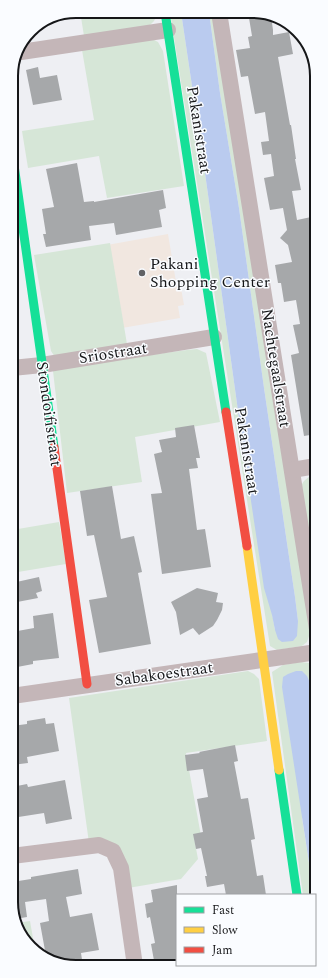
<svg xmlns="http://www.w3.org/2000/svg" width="328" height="978" font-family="Spectral,serif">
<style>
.commercial{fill:#f1e7e0}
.green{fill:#d6e6d7}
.water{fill:#bacbef}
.building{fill:#a6a8aa}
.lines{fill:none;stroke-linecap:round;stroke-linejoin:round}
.street{stroke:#c4b6b8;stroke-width:16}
.fast{stroke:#16e098;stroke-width:9}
.slow{stroke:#ffcf43;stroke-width:9}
.jam{stroke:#f24e42;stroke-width:9}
.poi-dot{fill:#616265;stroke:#fafcff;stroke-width:1.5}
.labels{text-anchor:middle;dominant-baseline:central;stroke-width:3;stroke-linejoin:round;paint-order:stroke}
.street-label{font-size:16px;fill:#151618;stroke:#fafcff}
.poi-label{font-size:16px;fill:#151618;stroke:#fafcff;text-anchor:start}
.rim{fill:none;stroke:#151618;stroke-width:2}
</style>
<rect width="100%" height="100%" fill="#eeeff3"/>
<path class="commercial" d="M168 234 177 288H181L184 305 178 306 180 318 122 328 107 245Z"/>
<g class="green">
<path d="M80 11 158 12V13L154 21 148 27 84 36Z"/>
<path d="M170 12H181L205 173 244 454 275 630 298 621 295 597 264 388 239 208 220 93 209 12H215L310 629 309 636 307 642 302 646 277 650 270 646Z"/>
<path d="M150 38 158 42 163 51 184 186 107 198 99 156 28 168 22 131 94 120 82 50Z"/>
<path d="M110 243 127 344 55 357 51 351 34 255Z"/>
<path d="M197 349 206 353 220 422 135 437 142 482 67 493 53 371 59 367 187 350Z"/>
<path d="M310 476H316V561L311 562 300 487 304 481Z"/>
<path d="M59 522 66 564 12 573V530Z"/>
<path d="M301 662 309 663 317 668V724L310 683 302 818 314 895H303L272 672 283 665Z"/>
<path d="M248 671 254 674 259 679 267 741 186 753 201 836 194 838 198 859 181 879 128 888 123 860 89 843 69 698Z"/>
<path d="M30 921 35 950 30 948 17 923Z"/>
</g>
<g class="water">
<path d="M181 12H209L220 93 239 208 264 388 295 597 298 621 297 636 293 641 282 642 278 639 275 630 272 615 264 588 244 454 205 173Z"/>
<path d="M296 671H302L307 676 310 683 317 724V906L316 908 315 895H314L282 687 283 677 288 674Z"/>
</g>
<g class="building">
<path d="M248 12H265L271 16 273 30V35L289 32 293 54 278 57 290 125H291L296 159H295L301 190 292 191 297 220 316 216V234H313L316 251V434L304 436 291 355 299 353 293 325 300 324 296 300 284 302 281 283H278L275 265 292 262 288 245 280 238 287 230 283 208 270 210 264 178 274 176 271 154 263 155 261 142 269 141 265 112 255 114 248 76 241 77 236 50 250 48 248 37 252 36Z"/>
<path d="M38 67 40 78 57 75 62 100 33 105 26 70Z"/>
<path d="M77 163 84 202 94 201V202L163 190 166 208 159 210 162 227 116 235 114 223 89 226 91 240 46 247 43 234H46L42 209 54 207 46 169Z"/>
<path d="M194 425 200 458H196L198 468 189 469 197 530 205 529 211 567 162 574 151 494 162 493 154 454 162 452 159 440 176 437 175 428Z"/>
<path d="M112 486 121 539 134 536 142 572 138 573 151 644 99 653 89 600 107 597 94 535 87 536 80 491Z"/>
<path d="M39 577 42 591 36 593 38 598 12 603V583Z"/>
<path d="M197 588 218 593 216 602 223 603 222 610 217 620 213 626 199 635 193 628 180 635 176 612 171 602Z"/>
<path d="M53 613 59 658 33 661V664L12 668V632L34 628 33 616Z"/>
<path d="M45 718 46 724 54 723 59 751 27 757 28 763 12 765V726L27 724V721Z"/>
<path d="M235 745 238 761 234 762 241 799 248 798 255 839 251 840 257 876 263 875 266 895H226L224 884 207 887 205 876H207L201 848 196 849 193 834 203 832 197 799 208 797 203 769 187 771 185 755 200 753 199 752Z"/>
<path d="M65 780 72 819 46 824 44 813 12 818V787L27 784 28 787Z"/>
<path d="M78 869 82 894 66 897 70 917 92 913 99 950 81 953 83 966H63L46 956 40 923 49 921 46 899 25 902 27 917 15 919 12 914V882L31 879V877Z"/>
<path d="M177 885V966H155L151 944 155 943 150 917 147 918 145 904 153 902 151 890Z"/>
</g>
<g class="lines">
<g class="street">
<path d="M219 12 317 629"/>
<path d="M21 52 168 30"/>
<path d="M12 368 42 365 214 337"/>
<path d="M292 470 316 466"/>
<path d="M12 696 317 652"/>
<path d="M12 856 99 845 113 851 121 868 135 966"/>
</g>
<g class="fast">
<path d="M165 12 226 412"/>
<path d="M11 144 54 447"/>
<path d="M279 770 297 895"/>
</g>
<path class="slow" d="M247 546 279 770"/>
<g class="jam">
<path d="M226 412 247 546"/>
<path d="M54 447 87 684"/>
</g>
</g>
<circle class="poi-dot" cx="142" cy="273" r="4"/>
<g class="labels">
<g class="street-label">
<text transform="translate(199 130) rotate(81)">Pakanistraat</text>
<text transform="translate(113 353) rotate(-9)">Sriostraat</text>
<text transform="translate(276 368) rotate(81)">Nachtegaalstraat</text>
<text transform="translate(49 414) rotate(82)">Stondoifistraat</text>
<text transform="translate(247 451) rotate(81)">Pakanistraat</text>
<text transform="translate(164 674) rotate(-8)">Sabakoestraat</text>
</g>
<g class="poi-label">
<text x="150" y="264">Pakani<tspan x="150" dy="18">Shopping Center</tspan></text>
</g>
</g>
<path d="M0 0H328V978H0ZM76 18H252A58 58 0 0 1 310 76V902A58 58 0 0 1 252 960H76A58 58 0 0 1 18 902V76A58 58 0 0 1 76 18Z" fill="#fafcff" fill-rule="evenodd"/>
<path class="rim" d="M76 18H252A58 58 0 0 1 310 76V902A58 58 0 0 1 252 960H76A58 58 0 0 1 18 902V76A58 58 0 0 1 76 18Z"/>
<rect x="176" y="894" width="140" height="72" fill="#fafcff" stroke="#9ea0a3"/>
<rect x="184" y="907" width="20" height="6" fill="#16e098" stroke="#9ea0a3"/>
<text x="212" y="914" font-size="12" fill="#151618">Fast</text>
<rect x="184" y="927" width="20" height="6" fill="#ffcf43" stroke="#9ea0a3"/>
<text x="212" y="934" font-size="12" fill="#151618">Slow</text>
<rect x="184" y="947" width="20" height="6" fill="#f24e42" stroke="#9ea0a3"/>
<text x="212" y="954" font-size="12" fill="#151618">Jam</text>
</svg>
